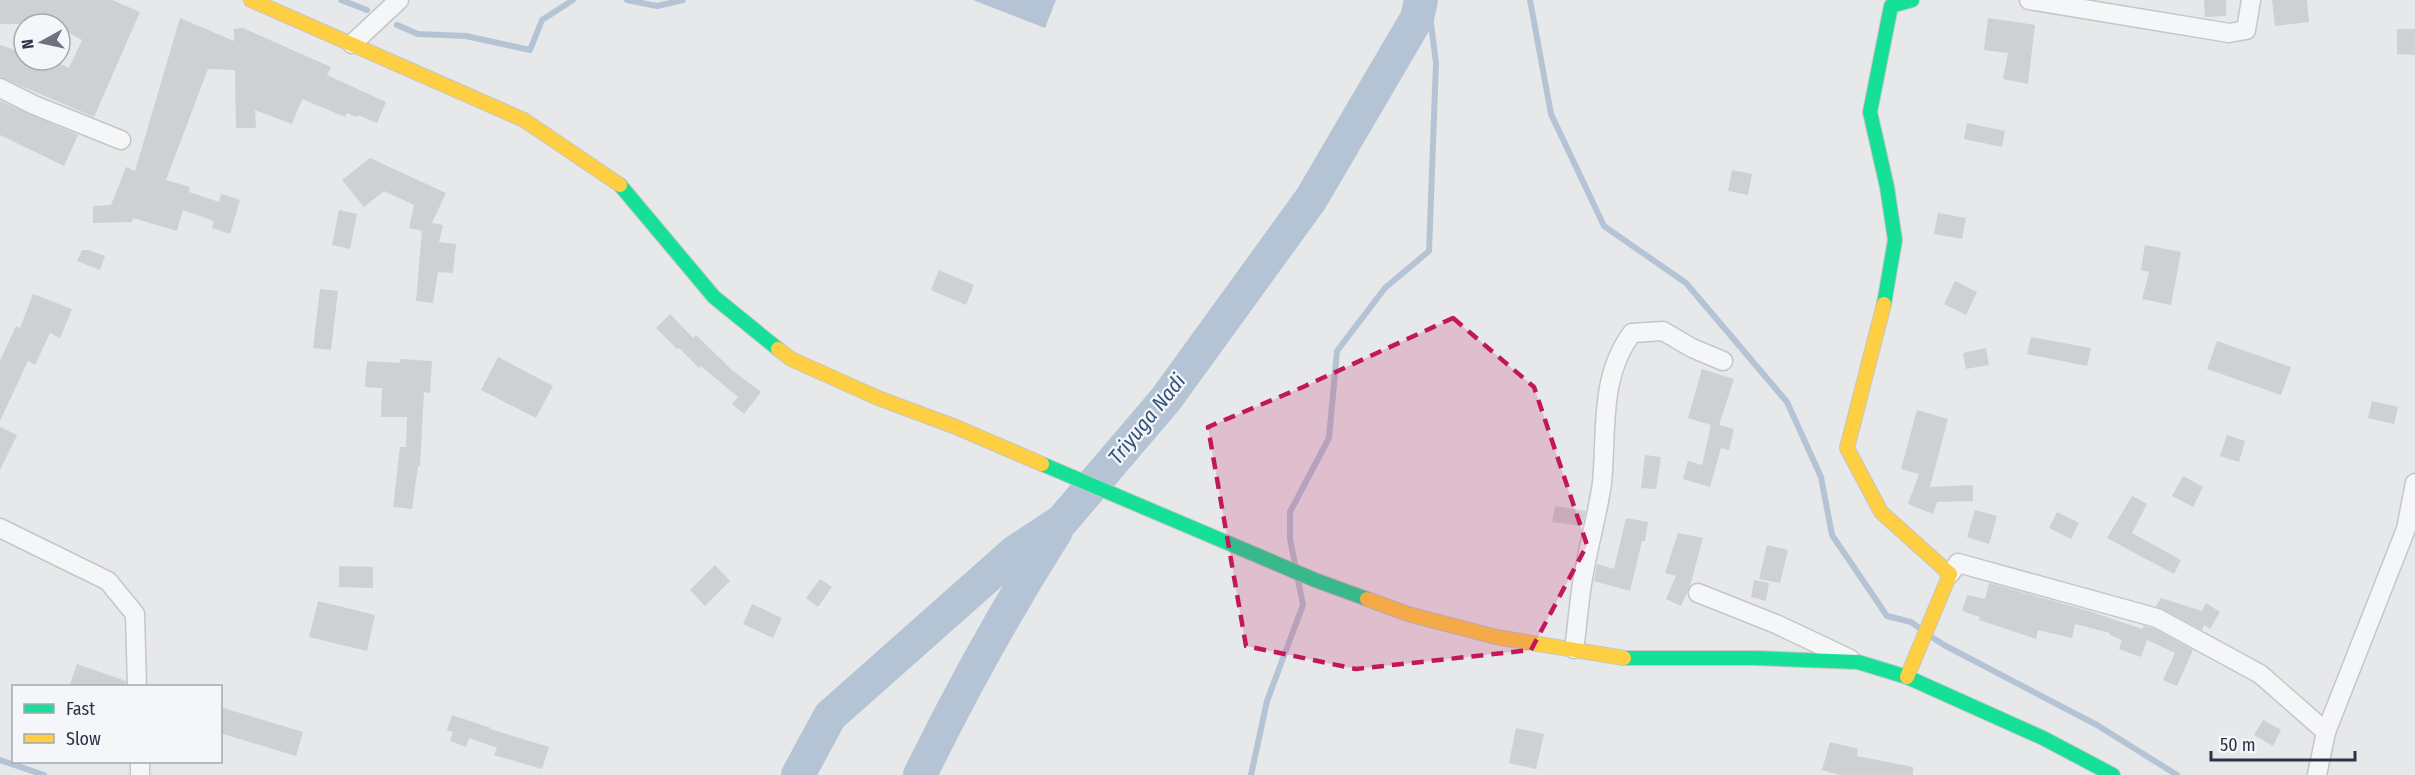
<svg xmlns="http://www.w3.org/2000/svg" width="2415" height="775" font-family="'Fira Sans Condensed',sans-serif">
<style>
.water{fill:#b4c4d5}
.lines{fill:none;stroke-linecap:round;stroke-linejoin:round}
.stream{stroke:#b4c4d5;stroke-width:6}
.river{stroke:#b4c4d5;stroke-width:34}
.building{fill:#ced0d3}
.street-casing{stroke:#c4c6c8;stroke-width:21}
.fast-casing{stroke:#c4c6c8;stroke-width:16}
.slow-casing{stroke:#c4c6c8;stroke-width:16}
.street{stroke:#f5f6f7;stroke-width:18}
.fast{stroke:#16e098;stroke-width:14}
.slow{stroke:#ffcf43;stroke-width:14}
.marked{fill:#c2185b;fill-opacity:0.2;stroke:#c2185b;stroke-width:4.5;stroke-dasharray:12 8;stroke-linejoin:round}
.labels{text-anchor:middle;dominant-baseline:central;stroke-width:4.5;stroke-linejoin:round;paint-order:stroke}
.water-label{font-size:21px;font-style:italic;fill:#34527a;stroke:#f4f6f9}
</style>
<rect width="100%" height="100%" fill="#e6e8ea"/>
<path class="water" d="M973 0H1056L1045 28Z"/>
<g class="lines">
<g class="stream">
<path d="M341 0 367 10"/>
<path d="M627 0 657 6 683 0"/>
<path d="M1530 0 1551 114 1604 226 1686 283 1787 402 1821 477 1832 535 1887 616 1911 622 1922 630"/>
<path d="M397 25 418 34 466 36 530 50 542 20 573 0"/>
<path d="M1295 564 1290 539V512L1329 438 1337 351 1385 288 1429 251 1436 63 1428 0"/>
<path d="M1930 636 1944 645 2097 725 2177 775"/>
<path d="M0 760 44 775"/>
<path d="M1251 775 1267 701 1303 605 1298 580"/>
</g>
<g class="river">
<path d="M798 775 830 716 1015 552 1062 521 1166 399 1311 199 1417 18 1421 0"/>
<path d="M920 775C961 691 1006 610 1056 531"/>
</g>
</g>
<g class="building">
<path d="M0 0H112L140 12 94 117 0 77V45L24 53V60H52L69 68 82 40 60 28V24H53L38 16 33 24H0Z"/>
<path d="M2204 0H2226V16L2205 17Z"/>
<path d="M2272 0H2307L2309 22 2275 26Z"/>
<path d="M180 18 234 41V29L243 28 331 67 327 75 386 102 377 123 358 115 357 117 347 113 345 117 302 99 292 124 255 110 256 128H236L235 70 208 69 166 180 190 187 189 192 219 202 221 194 240 200 230 234 212 228 214 221 183 210 177 231 133 218 132 222 93 223V206L111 205 126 167 135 171Z"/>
<path d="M1988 18 2035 25 2028 84 2003 79 2008 53 1984 50Z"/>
<path d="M2397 29H2415V55L2397 54Z"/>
<path d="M0 101 78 135 64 166 0 135Z"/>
<path d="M1967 123 2005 131 2002 147 1964 139Z"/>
<path d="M370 158 446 193 432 223 443 225 439 242 456 244 453 273 438 272 433 303 416 301 422 231 409 228 414 205 384 191 364 207 342 180Z"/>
<path d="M1732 170 1752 174 1748 195 1728 191Z"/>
<path d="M339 210 357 214 350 249 332 245Z"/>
<path d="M1938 213 1966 218 1962 239 1934 234Z"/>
<path d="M2145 245 2181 252 2171 305 2142 299 2149 272 2141 270Z"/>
<path d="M82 250H88L105 256 100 270 77 261Z"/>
<path d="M939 270 974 285 966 305 931 290Z"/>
<path d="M1955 281 1977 292 1966 315 1944 304Z"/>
<path d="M320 289 338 291 331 350 313 348Z"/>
<path d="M33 294 72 309 60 338 50 333 35 365 28 361 0 421V361L16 326 20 328Z"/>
<path d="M670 314 693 338 696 335 733 371 761 392 744 414 732 404 738 397 701 366 699 368 679 348 677 349 656 328Z"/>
<path d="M2031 337 2091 348 2087 366 2027 354Z"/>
<path d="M2217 341 2291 367 2281 395 2207 369Z"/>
<path d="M1986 348 1989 365 1966 369 1963 353Z"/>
<path d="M498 357 553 386 536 418 481 390Z"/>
<path d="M400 359 432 361 430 393 424 392 420 466H418L412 509 393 507 400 447H406L407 417H381L382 388 365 387 367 361 400 363Z"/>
<path d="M1702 369 1734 379 1719 425 1734 429 1729 450 1721 448 1710 487 1683 479 1688 461 1702 465 1711 425 1688 418Z"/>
<path d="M2372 401 2398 407 2394 424 2368 418Z"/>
<path d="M1917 410 1948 419 1930 487 1973 485V501L1937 502 1933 514 1908 504 1919 474 1901 469Z"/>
<path d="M0 427 17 435 0 470Z"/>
<path d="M2227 435 2245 441 2239 462 2220 456Z"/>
<path d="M1645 455 1661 457 1656 489 1641 488Z"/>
<path d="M2183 476 2203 487 2193 507 2172 496Z"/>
<path d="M2132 496 2147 504 2132 533 2181 560 2174 574 2107 538Z"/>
<path d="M1555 506 1586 511 1582 526 1552 522Z"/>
<path d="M1975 510 1997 516 1989 544 1967 537Z"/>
<path d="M2057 512 2079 523 2071 539 2049 528Z"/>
<path d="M1626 518 1648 522 1645 541H1642L1630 591 1594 581 1597 564 1614 569Z"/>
<path d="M1678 533 1703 538 1690 586 1681 606 1666 599 1676 576 1665 573Z"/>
<path d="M1767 545 1788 550 1780 583 1759 579Z"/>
<path d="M715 565 730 581 705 606 690 590Z"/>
<path d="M339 566 373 567V588L339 587Z"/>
<path d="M820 579 832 587 818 607 806 598Z"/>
<path d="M1754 580 1769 583 1766 601 1751 597Z"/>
<path d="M1989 583 2092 612 2142 629 2144 626 2153 628 2193 650 2177 686 2163 680 2175 653 2147 640 2141 657 2119 649 2122 640 2110 635V633L2075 624 2072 638 2038 630 2036 639 1979 620 1980 617 1962 611 1967 595 1985 599Z"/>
<path d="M2161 598 2202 611 2206 603 2220 612 2210 629 2204 625 2202 630 2156 606Z"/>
<path d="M318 601 375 615 367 651 309 637Z"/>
<path d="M752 604 782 618 773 638 743 624Z"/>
<path d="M77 664 126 681V687H69Z"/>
<path d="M220 707 303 732 296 756 220 733Z"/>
<path d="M452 715 491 728 490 729 549 747 542 769 494 755 497 748 469 738 466 747 450 741 453 732 447 730Z"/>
<path d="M2263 720 2281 730 2273 746 2254 735Z"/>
<path d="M1516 728 1544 734 1536 769 1509 763Z"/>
<path d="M1830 742 1858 749 1857 756 1913 767V775H1840L1822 770Z"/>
</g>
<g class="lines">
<g class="street-casing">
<g id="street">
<path d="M2029 0 2229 33 2246 30 2251 0"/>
<path d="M352 44 399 0"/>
<path d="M0 88 34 105 121 140"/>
<path d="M0 528 108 581 135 614 137 686"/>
<path d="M1950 574 1958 563 2157 618 2260 674 2326 732"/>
<path d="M1698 593 1776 624 1850 659"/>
<path d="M1574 649C1578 623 1579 594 1585 568 1590 539 1598 512 1602 483 1607 431 1599 377 1632 333L1663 331 1692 348 1723 361"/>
<path d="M140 762V775"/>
<path d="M2317 775 2326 732 2406 529 2415 483"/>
</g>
</g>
<g class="fast-casing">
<g id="fast">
<path d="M620 185 714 297 778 349"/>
<path d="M1884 304 1895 240 1887 187 1870 112 1891 6 1912 0"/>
<path d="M1042 464 1315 580 1367 599"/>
<path d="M1624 658H1755L1858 662 1907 677 2043 738 2113 775"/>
</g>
</g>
<g class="slow-casing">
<g id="slow">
<path d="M251 0 524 120 620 185"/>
<path d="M1884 304 1847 448 1881 512 1950 574 1907 677"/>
<path d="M778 349 791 359 878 398 956 427 1042 464"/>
<path d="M1367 599 1408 614 1496 637 1624 658"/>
</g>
</g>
<use href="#street" class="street"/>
<use href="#fast" class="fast"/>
<use href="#slow" class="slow"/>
</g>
<path class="marked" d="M1453 318 1534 387 1587 545 1531 650 1356 669 1246 646 1208 427 1303 387Z"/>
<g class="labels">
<g class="water-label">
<text transform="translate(1147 419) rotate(-51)">Triyuga Nadi</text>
</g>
</g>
<rect x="12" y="685" width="210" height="78" fill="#f4f6f9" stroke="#a4a8b1" stroke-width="1.5"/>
<rect x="24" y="704" width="30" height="9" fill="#16e098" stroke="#a4a8b1" stroke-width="1.5"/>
<text x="66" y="715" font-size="18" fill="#2b3445">Fast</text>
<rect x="24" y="734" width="30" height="9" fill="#ffcf43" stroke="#a4a8b1" stroke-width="1.5"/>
<text x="66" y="745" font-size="18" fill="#2b3445">Slow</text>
<g transform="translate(42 42) rotate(262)"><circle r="28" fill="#f4f6f9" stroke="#a4a8b1" stroke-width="1.5"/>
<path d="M0-4.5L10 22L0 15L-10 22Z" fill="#6c737f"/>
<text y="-9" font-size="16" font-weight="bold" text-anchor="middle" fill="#2b3445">N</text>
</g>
<path d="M2211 751v9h144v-9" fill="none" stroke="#2b3445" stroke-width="3"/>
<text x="2220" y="751" font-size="18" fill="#2b3445" stroke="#f4f6f9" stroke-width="4.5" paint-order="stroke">50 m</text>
</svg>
